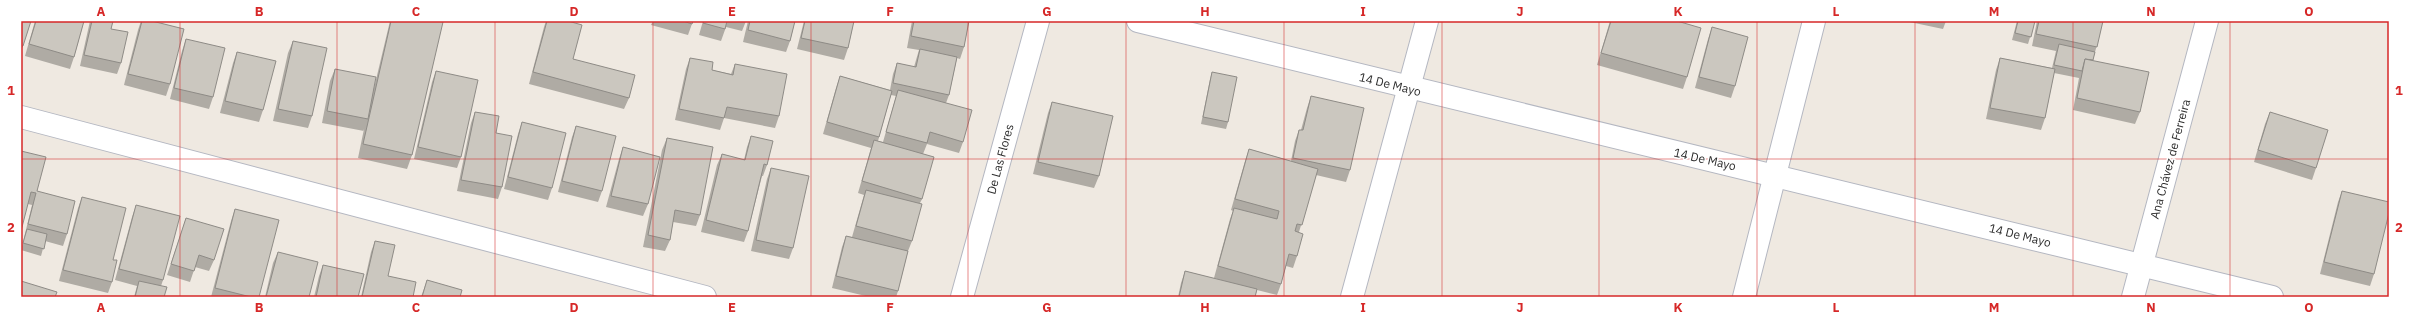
<svg xmlns="http://www.w3.org/2000/svg" width="2410" height="318" font-family="'IBM Plex Sans',sans-serif">
<style>
.lines{fill:none;stroke-linecap:round;stroke-linejoin:round}
.minor-casing{stroke:#b4b7c1;stroke-width:24}
.minor{stroke:#fff;stroke-width:22}
.wall{fill:#afaba4;fill-rule:evenodd}
.building{fill:#cbc7bf;stroke:#8e8b86}
.grid{fill:none;stroke:#d62828;stroke-width:1;stroke-opacity:0.55}
.labels{text-anchor:middle;dominant-baseline:central;stroke-width:3;stroke-linejoin:round;paint-order:stroke}
.street-label{font-size:12px;fill:#2e2e2e;stroke:#fff}
.neatline{fill:none;stroke:#d62828;stroke-width:1.5}
.grid-label{font-size:13px;text-anchor:middle;font-weight:bold;fill:#d62828}
</style>
<rect width="100%" height="100%" fill="#efe9e1"/>
<g class="lines">
<g class="minor-casing">
<g id="minor">
<path d="M1138 21 2272 297"/>
<path d="M21 117 705 297"/>
<path d="M962 297 1038 21"/>
<path d="M1352 297 1427 21"/>
<path d="M1744 297 1814 21"/>
<path d="M2133 297 2207 21"/>
</g>
</g>
<use href="#minor" class="minor"/>
</g>
<g class="wall">
<path d="M21 21 23 46 21 51Z"/>
<path d="M35 21H84L74 57 70 69 25 56Z"/>
<path d="M90 21H113L111 29 121 63 117 74 80 66Z"/>
<path d="M141 21 170 84 166 96 124 85 138 30Z"/>
<path d="M390 21H439L412 155 407 169 358 158 364 129V131L322 123 330 81 335 69 374 88Z"/>
<path d="M546 21H568L573 59 629 98 624 109 529 84 544 27Z"/>
<path d="M653 21H693L688 35 651 25Z"/>
<path d="M703 21H746L742 31 726 27 721 41 699 35Z"/>
<path d="M748 21H795L790 41 786 52 743 42Z"/>
<path d="M804 21H854L848 48 844 60 797 49Z"/>
<path d="M912 21H969L964 47 960 59 957 58 949 95 946 103 963 142 959 153 927 144 923 154 922 199 920 203 912 241 908 251 898 291 896 297H870L832 288 842 247 846 236 852 237 864 195 858 193 871 148 823 134 836 88 840 76 890 90 893 74 897 63 914 67 916 60 919 50 907 48ZM891 95 896 96 883 142 878 141Z"/>
<path d="M1610 21H1677L1687 77 1683 89 1597 65Z"/>
<path d="M1905 21H1946L1943 29Z"/>
<path d="M2015 21H2035L2028 44 2012 40 2017 21Z"/>
<path d="M2037 21H2103L2093 60 2140 112 2135 124 2073 110 2079 78 2054 73 2045 118 2041 130 1986 119 1996 70 2000 58 2052 68 2056 51 2032 46Z"/>
<path d="M1712 27 1735 86 1731 98 1695 88 1708 39Z"/>
<path d="M186 39 213 97 209 109 170 99 182 51Z"/>
<path d="M293 41 312 116 308 128 273 121 288 53Z"/>
<path d="M237 52 263 110 259 122 220 113 233 63Z"/>
<path d="M690 58 712 70 731 74 735 64 779 116 775 128 724 118 720 130 675 120 686 69Z"/>
<path d="M436 71 461 157 457 168 414 159 432 82Z"/>
<path d="M1212 72 1228 122 1226 129 1201 124 1210 79Z"/>
<path d="M1311 96 1350 170 1346 182 1316 175 1299 232 1297 256 1293 268 1286 266 1281 284 1277 295 1257 290 1255 297H1178L1181 283 1185 271 1228 282 1214 278 1230 219 1233 211 1231 210 1245 161 1249 149 1291 161 1295 141 1299 130H1301L1307 108Z"/>
<path d="M1052 102 1099 176 1094 188 1033 174 1048 113Z"/>
<path d="M475 112 496 133 502 187 498 199 457 191 471 123Z"/>
<path d="M2270 112 2316 168 2312 180 2254 162 2265 124Z"/>
<path d="M522 122 552 188 548 200 504 189 518 134Z"/>
<path d="M576 126 602 191 598 202 558 192 572 137Z"/>
<path d="M751 136 767 165 763 176H762L748 231 744 242 701 232 717 165 722 154 744 160 747 147Z"/>
<path d="M667 138 700 215 696 226 673 222 670 240 665 251 643 247 662 150Z"/>
<path d="M623 147 648 204 643 216 606 207 619 159Z"/>
<path d="M21 151 37 191 67 234 63 246 45 241 41 256 21 250 32 205 28 204Z"/>
<path d="M771 168 793 248 789 259 751 251 767 179Z"/>
<path d="M2342 191 2374 274 2370 286 2320 274 2338 202Z"/>
<path d="M82 197 113 260 112 282 108 293 59 281 78 208Z"/>
<path d="M136 205 163 280 161 286 164 297H134L137 286 115 280 132 217Z"/>
<path d="M235 209 259 297H211L231 221Z"/>
<path d="M186 218 214 260 209 271 195 267 190 282 167 275Z"/>
<path d="M375 241 388 276 413 297H361L371 252Z"/>
<path d="M278 252 309 297H265L273 263Z"/>
<path d="M323 265 358 297H314L319 276Z"/>
<path d="M427 280 460 297H421Z"/>
</g>
<g class="building">
<path d="M21 21H31L23 46H21Z"/>
<path d="M36 21H84L74 57 29 44Z"/>
<path d="M92 21H113L111 29 128 32 121 63 84 55Z"/>
<path d="M142 21H152L184 29 170 84 128 74Z"/>
<path d="M391 21H439L443 22 412 155 363 144Z"/>
<path d="M547 21H568L582 25 573 59 635 75 629 98 533 72Z"/>
<path d="M683 21H693L692 24Z"/>
<path d="M704 21H727L725 29 703 23Z"/>
<path d="M750 21H795L790 41 748 30Z"/>
<path d="M805 21H854L848 48 801 38Z"/>
<path d="M914 21H969L964 47 911 36Z"/>
<path d="M1611 21H1677L1701 28 1687 77 1601 53Z"/>
<path d="M2018 21H2035L2031 37 2015 33Z"/>
<path d="M2039 21H2103L2097 47 2036 34Z"/>
<path d="M1712 27 1748 37 1735 86 1699 77Z"/>
<path d="M186 39 225 48 213 97 174 88Z"/>
<path d="M293 41 327 48 312 116 278 109Z"/>
<path d="M2059 44 2095 52 2093 60 2085 59 2082 71 2054 65Z"/>
<path d="M920 49 957 57 949 95 893 83 897 63 916 67Z"/>
<path d="M237 52 276 61 263 110 225 101Z"/>
<path d="M690 58 713 62 712 70 733 75 735 64 787 74 779 116 727 107 724 118 679 109Z"/>
<path d="M2000 58 2055 69 2045 118 1990 108Z"/>
<path d="M2085 59 2149 72 2140 112 2077 98Z"/>
<path d="M335 69 376 77 368 119 327 111Z"/>
<path d="M436 71 478 80 461 157 418 147Z"/>
<path d="M1212 72 1237 77 1228 122 1203 117Z"/>
<path d="M840 76 892 91 879 137 827 122Z"/>
<path d="M898 90 972 110 963 142 930 132 927 143 886 132Z"/>
<path d="M1311 96 1364 108 1350 170 1293 158 1299 130H1303Z"/>
<path d="M1052 102 1113 116 1099 176 1038 162Z"/>
<path d="M475 112 499 116 496 133 512 136 502 187 461 180Z"/>
<path d="M2270 112 2328 130 2316 168 2258 150Z"/>
<path d="M522 122 566 133 552 188 508 177Z"/>
<path d="M576 126 616 136 602 191 562 181Z"/>
<path d="M751 136 773 141 767 165 764 164 748 231 706 220 722 154 745 160Z"/>
<path d="M667 138 713 147 700 215 675 210 670 240 648 235Z"/>
<path d="M874 140 934 157 922 199 862 181Z"/>
<path d="M623 147 660 157 648 204 611 196Z"/>
<path d="M1249 149 1318 169 1302 225 1297 224 1295 231 1303 234 1297 256 1289 254 1281 284 1218 266 1234 208 1277 219 1279 211 1235 199Z"/>
<path d="M21 151 46 157 37 191 75 201 67 234 28 224 36 193 31 192 21 231Z"/>
<path d="M771 168 809 176 793 248 756 240Z"/>
<path d="M866 190 922 204 912 241 856 226Z"/>
<path d="M2342 191 2389 202V213L2374 274 2324 262Z"/>
<path d="M82 197 126 208 113 260H117L112 282 63 270Z"/>
<path d="M136 205 180 216 163 280 119 269Z"/>
<path d="M235 209 279 220 259 297H251L215 288Z"/>
<path d="M186 218 224 229 214 260 199 255 194 271 171 264Z"/>
<path d="M27 229 47 234 44 249 23 243Z"/>
<path d="M846 236 908 251 898 291 836 276Z"/>
<path d="M375 241 395 245 388 276 416 282 413 297H362Z"/>
<path d="M278 252 318 262 309 297H266Z"/>
<path d="M323 265 364 274 358 297H316Z"/>
<path d="M1185 271 1257 289 1255 297H1179Z"/>
<path d="M427 280 462 290 460 297H422Z"/>
<path d="M21 281 57 292 55 297H21Z"/>
<path d="M139 281 167 287 164 297H135Z"/>
</g>
<path class="grid" d="M180 21V297M337 21V297M495 21V297M653 21V297M811 21V297M968 21V297M1126 21V297M1284 21V297M1442 21V297M1599 21V297M1757 21V297M1915 21V297M2073 21V297M2230 21V297M21 159H2389"/>
<g class="labels">
<g class="street-label">
<text transform="translate(1390 84) rotate(14)">14 De Mayo</text>
<text transform="translate(1000 159) rotate(-75)">De Las Flores</text>
<text transform="translate(1705 159) rotate(13)">14 De Mayo</text>
<text transform="translate(2170 159) rotate(-75)">Ana Chávez de Ferreira</text>
<text transform="translate(2020 235) rotate(14)">14 De Mayo</text>
</g>
</g>
<rect width="2410" height="318" fill="none" stroke="#ffffff" stroke-width="44"/>
<rect x="22" y="22" width="2366" height="274" class="neatline"/>
<g class="grid-label">
<text x="101" y="16">A</text>
<text x="259" y="16">B</text>
<text x="416" y="16">C</text>
<text x="574" y="16">D</text>
<text x="732" y="16">E</text>
<text x="890" y="16">F</text>
<text x="1047" y="16">G</text>
<text x="1205" y="16">H</text>
<text x="1363" y="16">I</text>
<text x="1520" y="16">J</text>
<text x="1678" y="16">K</text>
<text x="1836" y="16">L</text>
<text x="1994" y="16">M</text>
<text x="2151" y="16">N</text>
<text x="2309" y="16">O</text>
<text x="11" y="95">1</text>
<text x="2399" y="95">1</text>
<text x="11" y="232">2</text>
<text x="2399" y="232">2</text>
<text x="101" y="312">A</text>
<text x="259" y="312">B</text>
<text x="416" y="312">C</text>
<text x="574" y="312">D</text>
<text x="732" y="312">E</text>
<text x="890" y="312">F</text>
<text x="1047" y="312">G</text>
<text x="1205" y="312">H</text>
<text x="1363" y="312">I</text>
<text x="1520" y="312">J</text>
<text x="1678" y="312">K</text>
<text x="1836" y="312">L</text>
<text x="1994" y="312">M</text>
<text x="2151" y="312">N</text>
<text x="2309" y="312">O</text>
</g>
</svg>
